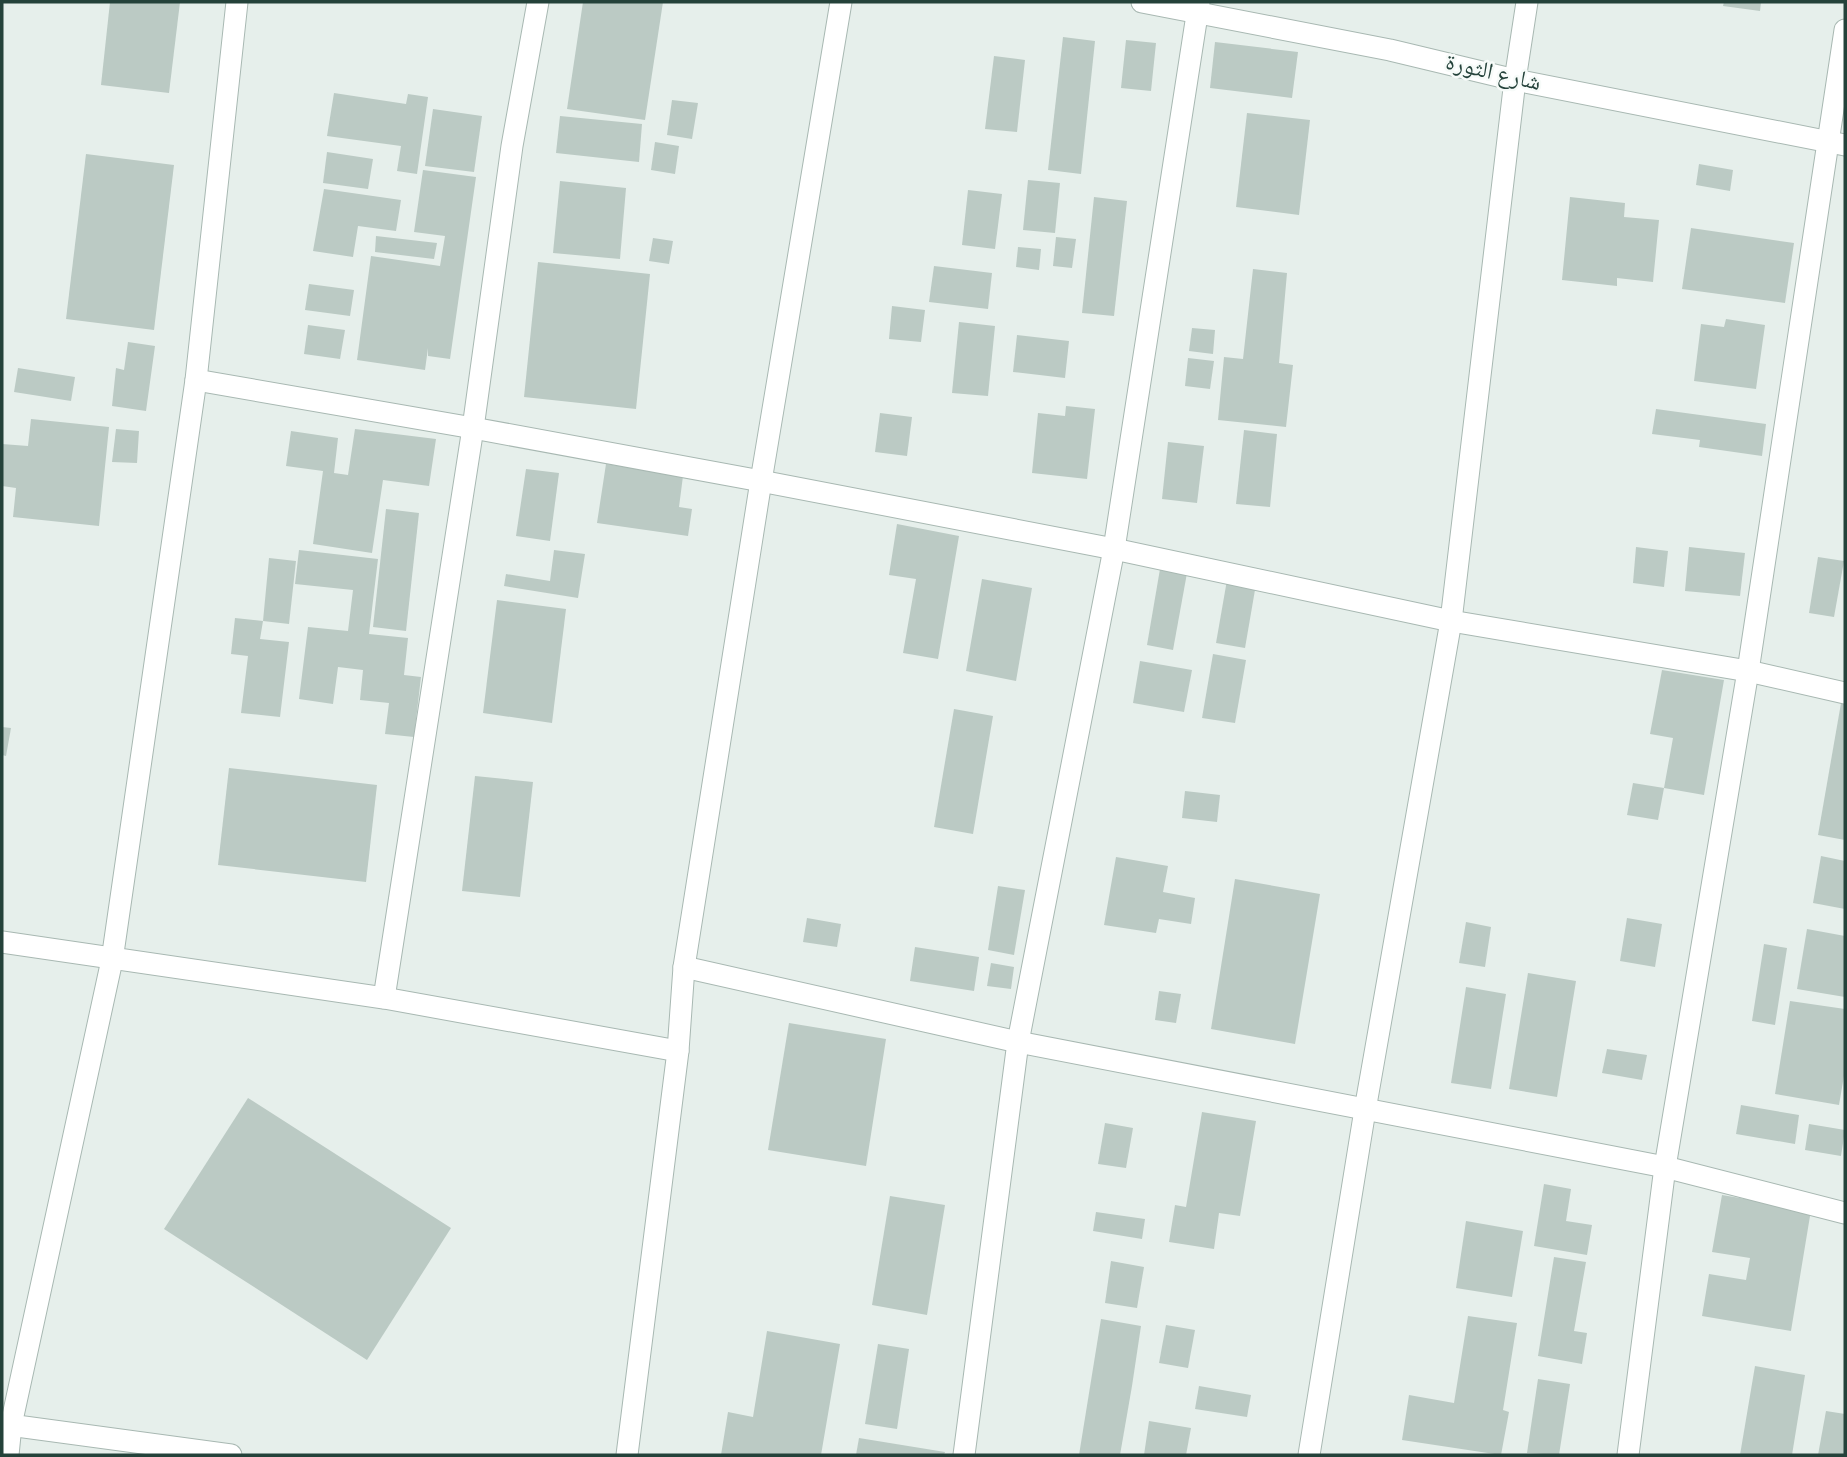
<svg xmlns="http://www.w3.org/2000/svg" width="1847" height="1457" font-family="Overpass,'Noto Naskh Arabic',sans-serif">
<style>
.building{fill:#bbcac4}
.lines{fill:none;stroke-linecap:round;stroke-linejoin:round}
.minor-casing{stroke:#a8b8b2;stroke-width:23}
.minor{stroke:#fff;stroke-width:21}
.labels{text-anchor:middle;dominant-baseline:central;stroke-width:5;stroke-linejoin:round;paint-order:stroke}
.street-label{font-size:23px;fill:#24423a;stroke:#f7fbf9}
</style>
<rect width="100%" height="100%" fill="#e6efeb"/>
<g class="building">
<path d="M110 2H180L169 93 101 85Z"/>
<path d="M583 2H663L645 120 567 109Z"/>
<path d="M1724 2H1761L1760 11 1723 6Z"/>
<path d="M1063 37 1095 41 1081 174 1048 170Z"/>
<path d="M1126 40 1156 43 1151 91 1121 88Z"/>
<path d="M1215 42 1298 52 1292 98 1210 88Z"/>
<path d="M994 56 1025 60 1017 132 985 129Z"/>
<path d="M334 93 406 104 408 94 428 97 417 174 397 171 401 146 327 136Z"/>
<path d="M672 100 698 103 692 139 667 135Z"/>
<path d="M433 109 482 116 474 172 425 166Z"/>
<path d="M1247 113 1310 120 1299 215 1236 207Z"/>
<path d="M560 116 642 124 639 162 556 153Z"/>
<path d="M655 142 679 146 675 174 651 170Z"/>
<path d="M327 152 373 159 368 189 323 183Z"/>
<path d="M86 154 174 165 154 330 66 319Z"/>
<path d="M1699 164 1733 170 1730 191 1696 185Z"/>
<path d="M423 170 476 177 450 359 428 356V348L425 370 357 360 371 256 440 266 445 236 414 232Z"/>
<path d="M1028 180 1060 183 1055 233 1023 230Z"/>
<path d="M560 181 626 188 620 259 553 253Z"/>
<path d="M324 189 401 200 396 231 358 226 353 257 313 251Z"/>
<path d="M968 190 1002 194 995 249 962 245Z"/>
<path d="M1094 197 1127 201 1114 316 1082 313Z"/>
<path d="M1570 197 1625 203 1624 217 1659 220 1653 282 1617 278V286L1562 280Z"/>
<path d="M1691 228 1794 243 1785 303 1682 289Z"/>
<path d="M376 236 437 243 434 259 375 252Z"/>
<path d="M1056 237 1076 239 1072 268 1053 266Z"/>
<path d="M653 238 673 241 669 264 649 261Z"/>
<path d="M1018 247 1041 249 1039 270 1016 267Z"/>
<path d="M538 262 650 274 636 409 524 397Z"/>
<path d="M934 266 992 273 988 309 929 302Z"/>
<path d="M1253 269 1287 273 1279 363 1293 365 1286 427 1218 420 1224 357 1243 359Z"/>
<path d="M309 284 354 290 350 316 305 310Z"/>
<path d="M892 306 925 310 921 342 889 339Z"/>
<path d="M1726 319 1765 325 1756 389 1694 381 1701 324 1724 327Z"/>
<path d="M959 322 995 326 988 396 952 393Z"/>
<path d="M308 325 345 330 340 359 304 354Z"/>
<path d="M1192 328 1215 330 1213 354 1189 351Z"/>
<path d="M1017 335 1069 341 1065 378 1013 372Z"/>
<path d="M128 342 155 346 146 411 112 406 116 368 124 370Z"/>
<path d="M1188 358 1214 361 1210 389 1185 386Z"/>
<path d="M18 368 75 377 71 401 14 392Z"/>
<path d="M1066 406 1095 409 1087 479 1032 473 1038 413 1065 416Z"/>
<path d="M1656 409 1766 424 1762 456 1699 447 1700 440 1652 434Z"/>
<path d="M880 413 912 417 907 456 875 452Z"/>
<path d="M31 419 109 427 99 526 13 517 16 488 2 486V444L28 446Z"/>
<path d="M116 429 139 431 137 463 112 462Z"/>
<path d="M355 429 436 439 429 486 383 480 372 553 313 544 323 471 286 466 291 431 338 438 334 473 348 475Z"/>
<path d="M1244 430 1277 434 1270 507 1236 504Z"/>
<path d="M1168 442 1204 446 1197 503 1162 499Z"/>
<path d="M606 464 683 476 679 507 692 509 688 536 597 523Z"/>
<path d="M526 469 559 473 550 541 516 536Z"/>
<path d="M386 509 419 513 406 631 373 627Z"/>
<path d="M897 524 959 536 938 659 903 653 916 579 889 575Z"/>
<path d="M1636 547 1668 551 1664 587 1633 583Z"/>
<path d="M1689 547 1745 553 1740 596 1685 591Z"/>
<path d="M299 550 378 559 369 634 408 638 404 675 421 677 414 737 385 734 389 703 360 700 363 670 338 667 333 704 299 699 308 627 348 631 353 590 295 584Z"/>
<path d="M554 550 585 554 578 598 504 586 506 574 550 581Z"/>
<path d="M1818 557 1844 561 1834 617 1809 613Z"/>
<path d="M269 558 296 561 289 624 263 621Z"/>
<path d="M1160 569 1187 573 1173 650 1147 645Z"/>
<path d="M982 579 1032 588 1016 681 966 671Z"/>
<path d="M1227 580 1256 584 1245 648 1216 643Z"/>
<path d="M497 600 566 609 552 723 483 713Z"/>
<path d="M235 618 263 621 260 639 289 642 280 717 241 713 248 656 231 654Z"/>
<path d="M1213 654 1246 660 1235 723 1202 718Z"/>
<path d="M1140 661 1192 670 1184 712 1133 703Z"/>
<path d="M1662 670 1724 680 1704 795 1664 788 1673 738 1650 734Z"/>
<path d="M1844 686H1845V840L1818 835Z"/>
<path d="M954 709 993 716 973 834 934 827Z"/>
<path d="M2 727 11 728 6 756 2 755Z"/>
<path d="M229 768 377 785 366 882 218 865Z"/>
<path d="M475 776 533 782 520 897 462 891Z"/>
<path d="M1633 783 1664 788 1658 820 1627 815Z"/>
<path d="M1185 791 1220 795 1217 822 1182 818Z"/>
<path d="M1821 856 1845 861V909L1813 903Z"/>
<path d="M1116 857 1168 866 1163 892 1195 898 1191 924 1159 919 1156 933 1104 925Z"/>
<path d="M1235 879 1320 894 1295 1044 1211 1029Z"/>
<path d="M998 886 1025 890 1014 955 988 950Z"/>
<path d="M807 918 841 924 837 947 803 942Z"/>
<path d="M1627 918 1662 924 1655 967 1620 961Z"/>
<path d="M1466 922 1491 927 1485 967 1459 963Z"/>
<path d="M1807 929 1845 936V997L1797 989Z"/>
<path d="M1764 944 1787 948 1775 1025 1752 1021Z"/>
<path d="M915 947 979 957 974 991 910 981Z"/>
<path d="M991 963 1014 967 1011 989 987 986Z"/>
<path d="M1528 973 1576 981 1557 1097 1509 1089Z"/>
<path d="M1466 987 1506 994 1491 1089 1451 1083Z"/>
<path d="M1159 991 1181 994 1176 1023 1155 1020Z"/>
<path d="M1790 1001 1845 1009V1070L1839 1105 1775 1094Z"/>
<path d="M789 1023 886 1039 866 1166 768 1150Z"/>
<path d="M1607 1049 1647 1055 1642 1080 1602 1073Z"/>
<path d="M248 1098 451 1228 367 1360 164 1229Z"/>
<path d="M1741 1105 1799 1115 1795 1144 1736 1134Z"/>
<path d="M1202 1112 1256 1121 1240 1216 1219 1213 1214 1249 1169 1242 1175 1205 1186 1207Z"/>
<path d="M1105 1123 1133 1128 1126 1168 1098 1164Z"/>
<path d="M1809 1124 1845 1130 1841 1156 1805 1150Z"/>
<path d="M1544 1184 1571 1189 1566 1221 1592 1225 1587 1255 1534 1246Z"/>
<path d="M1722 1195 1811 1210 1791 1331 1702 1316 1709 1274 1746 1280 1750 1258 1712 1252Z"/>
<path d="M890 1196 945 1205 927 1315 872 1305Z"/>
<path d="M1096 1212 1145 1219 1142 1239 1093 1231Z"/>
<path d="M1466 1221 1523 1231 1512 1297 1456 1288Z"/>
<path d="M1554 1257 1586 1262 1574 1331 1587 1333 1582 1364 1538 1356Z"/>
<path d="M1111 1261 1144 1267 1137 1308 1105 1303Z"/>
<path d="M1468 1316 1517 1323 1503 1410 1509 1412 1501 1455 1402 1440 1409 1395 1454 1403Z"/>
<path d="M1101 1319 1141 1326 1132 1386 1120 1455H1079Z"/>
<path d="M1166 1325 1195 1330 1188 1368 1159 1363Z"/>
<path d="M767 1331 840 1344 821 1455H721L728 1412 753 1417Z"/>
<path d="M878 1344 909 1349 897 1429 865 1424Z"/>
<path d="M1755 1366 1805 1375 1792 1455H1740Z"/>
<path d="M1538 1379 1570 1384 1559 1455 1527 1453Z"/>
<path d="M1199 1386 1251 1395 1247 1417 1195 1409Z"/>
<path d="M1826 1411 1845 1414V1455H1818Z"/>
<path d="M1149 1421 1191 1428 1186 1455H1144Z"/>
<path d="M859 1438 945 1452 944 1455H856Z"/>
</g>
<g class="lines">
<g class="minor-casing">
<g id="minor">
<path d="M1142 2 1390 50 1515 80 1845 145"/>
<path d="M196 380 473 428 761 481 1114 549 1451 621 1748 671 1845 693"/>
<path d="M2 942 384 998 678 1051"/>
<path d="M684 967 1018 1042 1665 1167 1845 1213"/>
<path d="M384 998 473 428 512 146 538 2"/>
<path d="M2 1424 231 1455"/>
<path d="M8 1455 11 1425 112 960 196 380 237 2"/>
<path d="M627 1455 678 1051 684 967 761 481 841 2"/>
<path d="M964 1455 1018 1042 1114 549 1199 2"/>
<path d="M1309 1455 1365 1110 1451 621 1515 80 1527 2"/>
<path d="M1628 1455 1665 1167 1748 671 1845 30"/>
</g>
</g>
<use href="#minor" class="minor"/>
</g>
<g class="labels">
<g class="street-label">
<text transform="translate(1493 74) rotate(13)">شارع الثورة</text>
</g>
</g>
<rect width="1847" height="1457" fill="none" stroke="#24423a" stroke-width="7"/>
</svg>
